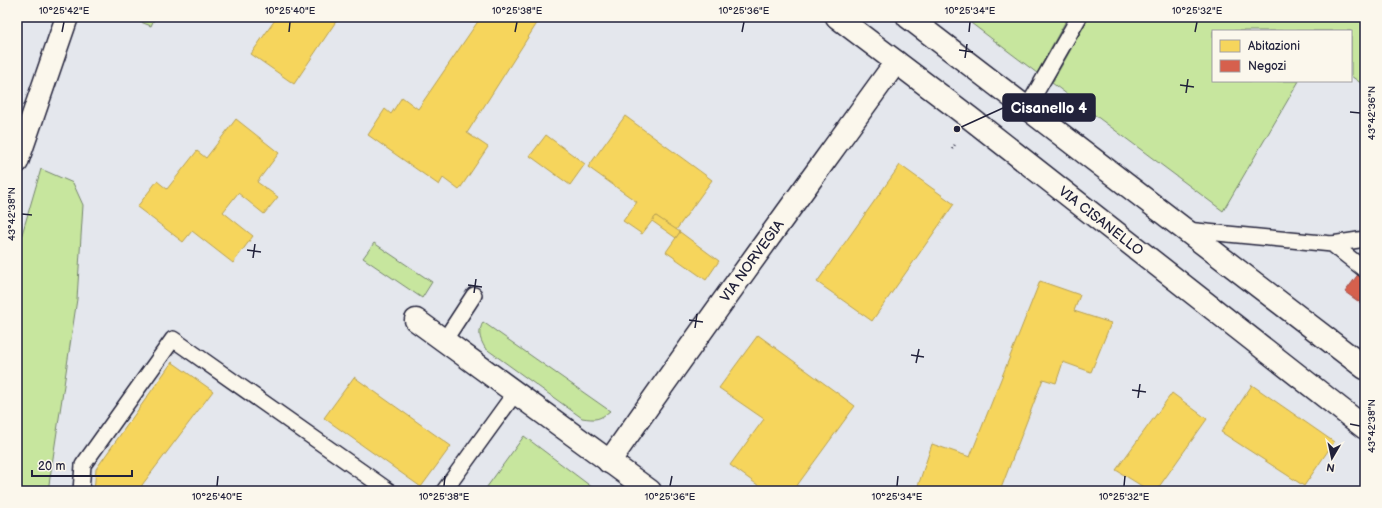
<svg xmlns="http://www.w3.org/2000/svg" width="1382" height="508" font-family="'Balsamiq Sans',sans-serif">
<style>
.green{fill:#c7e69e;stroke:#74846c}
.homes{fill:#f6d55c;stroke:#b69f52}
.shops{fill:#d6604d;stroke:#a04d48}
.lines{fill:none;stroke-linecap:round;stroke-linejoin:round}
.service-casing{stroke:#22223b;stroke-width:18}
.minor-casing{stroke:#22223b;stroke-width:25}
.tertiary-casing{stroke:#22223b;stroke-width:25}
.secondary-casing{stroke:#22223b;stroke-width:25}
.path{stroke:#22223b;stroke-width:2.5;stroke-dasharray:1 3;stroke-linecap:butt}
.service{stroke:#fbf7ec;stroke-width:15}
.minor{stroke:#fbf7ec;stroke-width:22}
.tertiary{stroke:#fbf7ec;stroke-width:22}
.secondary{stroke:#fbf7ec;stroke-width:22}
.ticks{fill:none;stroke:#22223b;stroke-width:1.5}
.labels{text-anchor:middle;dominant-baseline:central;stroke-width:4;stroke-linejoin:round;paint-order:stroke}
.street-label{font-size:14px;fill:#22223b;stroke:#fbf7ec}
.leader{fill:none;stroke:#22223b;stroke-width:1.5}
.callout-dot{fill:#22223b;stroke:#fbf7ec;stroke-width:1.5}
.callout{fill:#22223b;stroke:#22223b;stroke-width:1.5}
.callout-label{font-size:15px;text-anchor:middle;font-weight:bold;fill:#fff}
.neatline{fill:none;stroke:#22223b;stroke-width:1.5}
.ticks-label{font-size:10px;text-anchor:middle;fill:#22223b}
</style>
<rect width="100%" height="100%" fill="#e4e7ed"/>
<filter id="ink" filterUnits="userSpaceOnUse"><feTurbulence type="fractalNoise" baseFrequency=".025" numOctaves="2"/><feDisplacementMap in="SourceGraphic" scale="8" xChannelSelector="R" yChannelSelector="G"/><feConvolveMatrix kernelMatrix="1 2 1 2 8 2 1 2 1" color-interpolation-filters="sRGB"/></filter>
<g filter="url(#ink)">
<g class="green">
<path d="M128 17H155L151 26Z"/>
<path d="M963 17H1068L1037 73Z"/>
<path d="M1089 17H1365V86L1351 76V31H1213V81H1299L1223 211 1052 83Z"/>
<path d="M41 169 73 183 83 205 77 299 48 491H17V256L20 241Z"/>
<path d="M374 243 432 282 422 298 363 258Z"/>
<path d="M483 322 610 411C599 420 596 420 582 418L485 348C479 337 478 333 483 322Z"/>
<path d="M524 436 597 491H484Z"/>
</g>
<g class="homes">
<path d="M277 17H339L294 84 251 54Z"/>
<path d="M481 17H541L467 133 488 147 459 190 443 178 439 185 368 135 385 109 391 114 402 97 418 109Z"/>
<path d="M625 116 712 180 676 230 656 216 642 234 623 221 637 202 588 167Z"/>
<path d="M236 119 279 153 257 182 278 197 264 214 238 193 223 212 253 236 233 263 192 231 183 242 137 207 157 181 167 189 197 151 206 158Z"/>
<path d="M546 135 585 164 570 185 530 156Z"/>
<path d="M900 165 954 204 872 321 817 282Z"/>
<path d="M656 216 680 232 676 238 652 221Z"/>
<path d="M680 232 719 261 706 280 666 252Z"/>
<path d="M1040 281 1080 295 1074 311 1111 323 1091 372 1063 362 1056 383 1043 379 1000 491H934L918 486 932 444 970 457Z"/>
<path d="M758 335 855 406 793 491H766L730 465 764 419 719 388Z"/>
<path d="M172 362 213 391 142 485V491H94L96 469Z"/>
<path d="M354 377 451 446 421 487 324 418Z"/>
<path d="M1252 385 1334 442 1304 486 1221 432Z"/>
<path d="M1172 393 1207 419 1156 491H1150L1116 470Z"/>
</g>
<path class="shops" d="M1365 265V306L1345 292Z"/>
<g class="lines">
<g class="service-casing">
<g id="service">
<path d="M1027 108 1079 17"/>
<path d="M1186 230 1332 244 1365 270"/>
<path d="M1332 244 1365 239"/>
<path d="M444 341 474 295"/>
<path d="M81 491 83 465 173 339 389 491"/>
<path d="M444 491 515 393"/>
</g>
</g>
<g class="minor-casing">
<g id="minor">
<path d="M416 320 650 491"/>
<path d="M609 462C703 327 800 195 896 62"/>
</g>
</g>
<g class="tertiary-casing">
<path id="tertiary" d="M17 162 67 17"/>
</g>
<g class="secondary-casing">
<g id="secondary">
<path d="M837 17 970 118 1365 428"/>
<path d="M908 17 1365 368"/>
</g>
</g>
<path class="path" d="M952 149 956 143"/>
<use href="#service" class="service"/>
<use href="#minor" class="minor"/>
<use href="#tertiary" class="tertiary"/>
<use href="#secondary" class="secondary"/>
</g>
</g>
<path class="ticks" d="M62 32 64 22M289 32 290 22M515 32 517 22M742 32 744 22M969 32 970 22M1195 32 1197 22M959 50 973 52M965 58 967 44M1180 85 1194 87M1186 93 1188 79M1350 112 1360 113M22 214 32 215M247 250 261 252M253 258 255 244M468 285 482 287M474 293 476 279M689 320 703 322M695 328 697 314M911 355 924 357M916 363 919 349M1132 390 1146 392M1138 398 1140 384M1350 424 1360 426M217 486 218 476M444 486 445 476M670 486 672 476M897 486 898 476M1124 486 1125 476"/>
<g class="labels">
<g class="street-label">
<text transform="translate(1101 221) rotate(38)">VIA CISANELLO</text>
<text transform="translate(752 261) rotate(-54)">VIA NORVEGIA</text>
</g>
</g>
<path class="leader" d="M957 129L1003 108"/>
<circle class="callout-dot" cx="957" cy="129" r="4"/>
<rect class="callout" x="1003" y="94" width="92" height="27" rx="4"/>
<g class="callout-label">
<text x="1049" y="113">Cisanello 4</text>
</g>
<rect width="1382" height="508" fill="none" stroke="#fbf7ec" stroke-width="44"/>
<rect x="1212" y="30" width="140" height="52" fill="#fbf7ec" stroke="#a4a2a5"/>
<rect x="1220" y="40" width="20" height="12" fill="#f6d55c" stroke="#a4a2a5"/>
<text x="1248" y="50" font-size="12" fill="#22223b">Abitazioni</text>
<rect x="1220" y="60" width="20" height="12" fill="#d6604d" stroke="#a4a2a5"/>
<text x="1248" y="70" font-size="12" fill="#22223b">Negozi</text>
<g transform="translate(1332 458) rotate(189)" stroke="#fbf7ec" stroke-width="3" paint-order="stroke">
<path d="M0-3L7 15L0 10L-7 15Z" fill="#22223b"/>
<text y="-6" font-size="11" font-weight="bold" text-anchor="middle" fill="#22223b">N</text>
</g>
<path d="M32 470v6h100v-6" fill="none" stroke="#22223b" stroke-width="2"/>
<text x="38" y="470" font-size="12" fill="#22223b" stroke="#fbf7ec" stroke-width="3" paint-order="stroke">20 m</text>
<rect x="22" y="22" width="1338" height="464" class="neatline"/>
<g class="ticks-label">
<text x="64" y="14">10°25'42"E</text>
<text x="290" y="14">10°25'40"E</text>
<text x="517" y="14">10°25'38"E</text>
<text x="744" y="14">10°25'36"E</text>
<text x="970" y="14">10°25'34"E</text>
<text x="1197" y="14">10°25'32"E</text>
<text transform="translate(1371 113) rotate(-90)" y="4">43°42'36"N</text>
<text transform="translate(11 214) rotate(-90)" y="4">43°42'38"N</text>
<text transform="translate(1371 426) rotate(-90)" y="4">43°42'38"N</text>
<text x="217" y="500">10°25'40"E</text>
<text x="444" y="500">10°25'38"E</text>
<text x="670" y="500">10°25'36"E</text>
<text x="897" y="500">10°25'34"E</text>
<text x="1124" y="500">10°25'32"E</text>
</g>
</svg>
